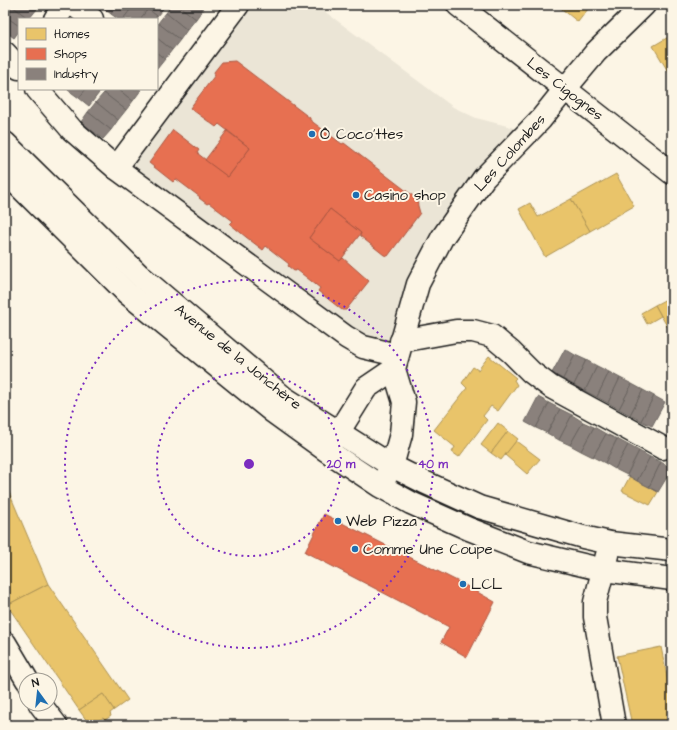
<svg xmlns="http://www.w3.org/2000/svg" width="677" height="730" font-family="'Architects Daughter',sans-serif">
<style>
.built{fill:#ebe5d6}
.homes{fill:#e9c46a;stroke:#ac9253}
.shops{fill:#e76f51;stroke:#aa5641}
.industry{fill:#8a817c;stroke:#69635f}
.lines{fill:none;stroke-linecap:round;stroke-linejoin:round}
.minor-casing{stroke:#1c1c1c;stroke-width:25}
.minor{stroke:#fcf5e5;stroke-width:22}
.ring{fill:none;stroke:#7b2cbf;stroke-width:2;stroke-dasharray:2 4}
.poi-dot{fill:#1f6fb2;stroke:#fcf5e5;stroke-width:1.5}
.labels{text-anchor:middle;dominant-baseline:central;stroke-width:4;stroke-linejoin:round;paint-order:stroke}
.street-label{font-size:15px;fill:#1c1c1c;stroke:#fcf5e5}
.poi-label{font-size:15px;fill:#1c1c1c;stroke:#fcf5e5;text-anchor:start}
.centre{fill:#7b2cbf;stroke:#fcf5e5;stroke-width:2}
.ring-label{font-size:12px;text-anchor:middle;font-weight:bold;fill:#7b2cbf;stroke:#fcf5e5;stroke-width:4;stroke-linejoin:round;paint-order:stroke}
</style>
<rect width="100%" height="100%" fill="#fcf5e5"/>
<filter id="ink" filterUnits="userSpaceOnUse"><feTurbulence type="fractalNoise" baseFrequency=".025" numOctaves="2"/><feDisplacementMap in="SourceGraphic" scale="8" xChannelSelector="R" yChannelSelector="G"/><feConvolveMatrix kernelMatrix="1 2 1 2 8 2 1 2 1" color-interpolation-filters="sRGB"/></filter>
<g filter="url(#ink)">
<path class="built" d="M238 5H316L453 107 476 118 530 132 442 238 397 355 363 347 116 168Z"/>
<g class="homes">
<path d="M557 5H591L578 22Z"/>
<path d="M672 35V78L653 46Z"/>
<path d="M616 174 634 206 590 231 571 199Z"/>
<path d="M571 199 590 231 545 257 519 209 530 203 538 217Z"/>
<path d="M672 296V335L655 305Z"/>
<path d="M655 305 661 316 647 324 641 313Z"/>
<path d="M489 356 516 378 514 380 517 385 498 411 491 406 483 416 487 420 459 457 452 452 455 447 434 430 467 388 462 383 473 367 478 370Z"/>
<path d="M498 423 508 431 491 453 481 445Z"/>
<path d="M508 431 518 439 501 460 491 453Z"/>
<path d="M516 441 540 459 527 474 505 455Z"/>
<path d="M630 476 658 492 650 505 622 491Z"/>
<path d="M5 483 48 584 7 605 5 599Z"/>
<path d="M48 584 128 700 114 710 103 694 79 710 7 605Z"/>
<path d="M661 647 672 701V725H632L617 656Z"/>
<path d="M103 694 114 710 110 713 111 716 105 720 103 718 90 725 79 710Z"/>
</g>
<g class="shops">
<path d="M235 61 310 118V120L342 144 344 143 417 199 418 206 420 213 388 256 384 255 360 236 361 233 330 209 309 238 340 261 343 258 369 281 346 310H342L318 291 320 288 297 270 294 271 288 266 289 264 266 246 263 250 246 237 230 224 233 221 209 203 207 204 199 198 200 197 176 179 173 182 149 163 173 130 199 150 197 153 228 177 250 148 219 124 216 127 190 108 215 75 214 72 222 62Z"/>
<path d="M227 131 250 148 228 177 205 160Z"/>
<path d="M330 209 361 233 340 261 309 238Z"/>
<path d="M324 514 463 584 495 602 467 657 441 642 449 627 305 552Z"/>
</g>
<g class="industry">
<path d="M6 5H11L29 19H19V26L5 16Z"/>
<path d="M11 5H32L37 9 29 19Z"/>
<path d="M102 5H117L111 14 101 6Z"/>
<path d="M117 5H134L123 19H118L111 14Z"/>
<path d="M134 5H143L148 9 140 19H123Z"/>
<path d="M151 5H166L157 16 148 9Z"/>
<path d="M172 5H178L196 19 187 30 166 13Z"/>
<path d="M178 5H198L203 9 196 19Z"/>
<path d="M148 9 157 16 155 19H140Z"/>
<path d="M166 13 187 30 180 40 158 23Z"/>
<path d="M5 16 19 26V31L14 38 5 31Z"/>
<path d="M158 23 180 40 172 50 157 38Z"/>
<path d="M157 38 172 50 165 59 157 53Z"/>
<path d="M157 53 165 59 157 69Z"/>
<path d="M69 89H86L79 98 68 90Z"/>
<path d="M86 89H102L89 106 79 98Z"/>
<path d="M106 89H118L133 101 126 110 104 93Z"/>
<path d="M118 89H139L141 90 133 101Z"/>
<path d="M104 93 126 110 118 120 96 102Z"/>
<path d="M96 102 118 120 111 130 88 112Z"/>
<path d="M88 112 111 130 103 139 81 122Z"/>
<path d="M565 349 575 355 563 379 552 373Z"/>
<path d="M575 355 586 360 574 385 563 379Z"/>
<path d="M586 360 597 366 585 391 574 385Z"/>
<path d="M597 366 609 372 597 397 585 391Z"/>
<path d="M609 372 620 378 608 403 597 397Z"/>
<path d="M620 378 632 384 619 409 608 403Z"/>
<path d="M632 384 643 390 630 415 619 409Z"/>
<path d="M643 390 654 396 641 421 630 415Z"/>
<path d="M654 396 665 402 652 426 641 421Z"/>
<path d="M538 397 549 403 536 428 525 422Z"/>
<path d="M549 403 560 409 547 433 536 428Z"/>
<path d="M560 409 572 415 559 440 547 433Z"/>
<path d="M572 415 583 422 570 445 559 440Z"/>
<path d="M583 422 594 427 581 451 570 445Z"/>
<path d="M594 427 606 434 593 457 581 451Z"/>
<path d="M606 434 617 439 605 463 593 457Z"/>
<path d="M617 439 628 445 615 469 605 463Z"/>
<path d="M628 445 639 451 627 475 615 469Z"/>
<path d="M639 451 650 457 637 481 627 475Z"/>
<path d="M650 457 661 462 649 487 637 481Z"/>
<path d="M661 462 672 469 658 492 649 487Z"/>
</g>
<g class="lines">
<g class="minor-casing">
<g id="minor">
<path d="M74 5 92 19"/>
<path d="M458 5 672 173"/>
<path d="M55 19 66 5"/>
<path d="M5 53 19 68"/>
<path d="M37 89 72 130 116 168 346 337 363 347 397 355"/>
<path d="M5 143 139 275 283 397 392 466 424 482 479 507 583 537 610 543 672 550"/>
<path d="M116 168 238 5"/>
<path d="M5 172 127 293 272 411 326 450 380 486 411 503 469 529 528 552 604 570 672 579"/>
<path d="M401 341 456 331H473L492 336 511 352 531 372 551 387 663 448"/>
<path d="M330 444 338 433 366 388 394 369"/>
<path d="M385 478 392 466 401 434 404 402 394 369 418 284 442 238 484 178 541 119 565 89 596 52 644 5"/>
<path d="M607 555 595 602V617L614 725"/>
<path d="M5 643 27 680"/>
<path d="M40 704 56 725"/>
</g>
</g>
<use href="#minor" class="minor"/>
</g>
</g>
<g class="ring">
<circle cx="249" cy="464" r="92"/>
<circle cx="249" cy="464" r="184"/>
</g>
<g class="poi-dot">
<circle cx="312" cy="134" r="4"/>
<circle cx="356" cy="195" r="4"/>
<circle cx="338" cy="521" r="4"/>
<circle cx="355" cy="549" r="4"/>
<circle cx="463" cy="584" r="4"/>
</g>
<g class="labels">
<g class="street-label">
<text transform="translate(565 89) rotate(38)">Les Cigognes</text>
<text transform="translate(510 153) rotate(-48)">Les Colombes</text>
<text transform="translate(238 357) rotate(39)">Avenue de la Jonchère</text>
</g>
<g class="poi-label">
<text x="320" y="134">Ô Coco'ttes</text>
<text x="364" y="195">Casino shop</text>
<text x="346" y="521">Web Pizza</text>
<text x="363" y="549">Comme Une Coupe</text>
<text x="471" y="584">LCL</text>
</g>
</g>
<circle cx="249" cy="464" r="6" class="centre"/>
<g class="ring-label">
<text x="341" y="468">20 m</text>
<text x="433" y="468">40 m</text>
</g>
<rect width="677" height="730" fill="none" stroke="#fcf5e5" stroke-width="20"/>
<rect x="10" y="10" width="657" height="710" fill="none" stroke="#1c1c1c" stroke-width="1.5" filter="url(#ink)"/>
<rect x="18" y="18" width="140" height="72" fill="#fcf5e5" stroke="#a29e95"/>
<rect x="26" y="28" width="20" height="12" fill="#e9c46a" stroke="#a29e95"/>
<text x="54" y="38" font-size="12" fill="#1c1c1c">Homes</text>
<rect x="26" y="48" width="20" height="12" fill="#e76f51" stroke="#a29e95"/>
<text x="54" y="58" font-size="12" fill="#1c1c1c">Shops</text>
<rect x="26" y="68" width="20" height="12" fill="#8a817c" stroke="#a29e95"/>
<text x="54" y="78" font-size="12" fill="#1c1c1c">Industry</text>
<g transform="translate(38 692) rotate(345)"><circle r="19" fill="#fcf5e5" stroke="#a29e95"/>
<path d="M0-3L7 15L0 10L-7 15Z" fill="#1f6fb2"/>
<text y="-6" font-size="11" font-weight="bold" text-anchor="middle" fill="#1c1c1c">N</text>
</g>
</svg>
